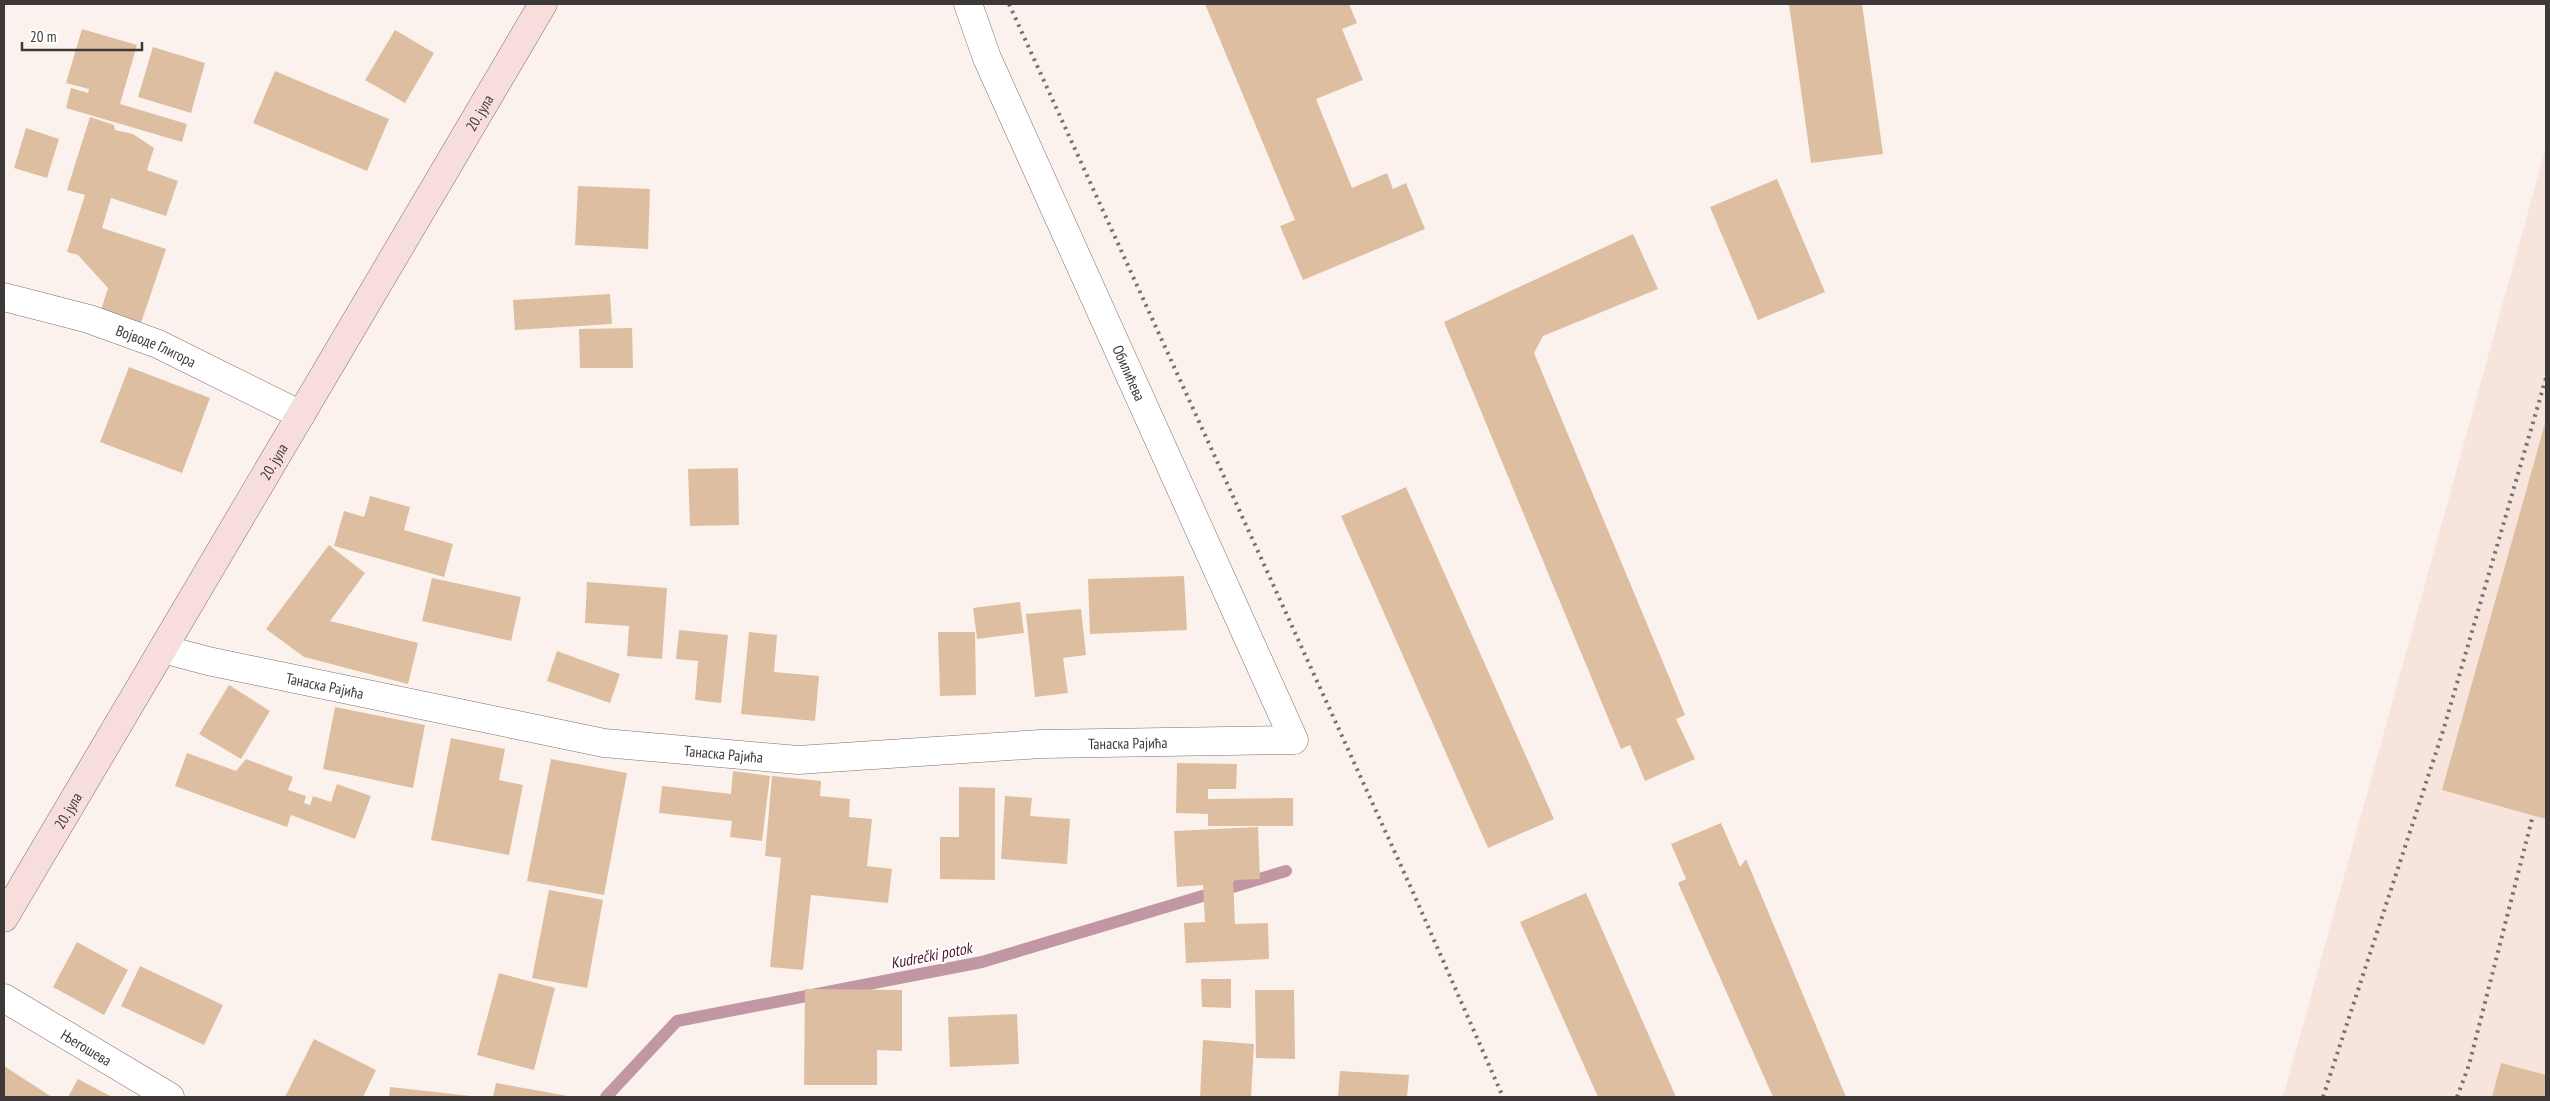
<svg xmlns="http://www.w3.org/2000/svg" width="2550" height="1101" font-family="'PT Sans Narrow',sans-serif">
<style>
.built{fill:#f7e4dd}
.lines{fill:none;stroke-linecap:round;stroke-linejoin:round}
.stream{stroke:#c297a4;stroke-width:12}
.building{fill:#debea0}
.street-casing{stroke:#7a706d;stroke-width:29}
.secondary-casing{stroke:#7a706d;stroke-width:29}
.street{stroke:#fff;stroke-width:28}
.secondary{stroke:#f8dddd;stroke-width:28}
.rail{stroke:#78726f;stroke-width:4;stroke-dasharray:2.5 5;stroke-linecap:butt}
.labels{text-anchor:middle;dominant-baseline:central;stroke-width:4;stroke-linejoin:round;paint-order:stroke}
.street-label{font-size:15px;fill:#3e3938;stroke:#fff}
.water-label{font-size:16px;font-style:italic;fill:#511a30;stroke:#fff}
</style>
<rect width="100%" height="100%" fill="#fcf2ed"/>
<path class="built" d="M2546 147V1097H2283Z"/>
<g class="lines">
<path class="stream" d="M606 1097 677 1021 982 962 1286 871"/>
</g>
<g class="building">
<path d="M1205 4H1349L1357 23 1342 29 1363 80 1316 99 1352 188 1387 173 1393 189 1406 183 1425 229 1303 280 1280 226 1295 220Z"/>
<path d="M1789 4H1862L1883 154 1811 163Z"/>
<path d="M82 29 137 45 120 104 187 124 182 142 66 108 71 88 88 93 89 89 66 83Z"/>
<path d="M395 30 434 53 405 103 365 80Z"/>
<path d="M153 47 205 63 191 113 138 97Z"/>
<path d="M275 71 389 119 367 171 253 123Z"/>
<path d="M90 117 114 125 115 130 133 134 154 148 147 170 178 181 166 216 111 198 102 228 166 249 141 323 101 310 108 288 78 255 67 252 85 195 67 190Z"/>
<path d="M26 128 59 139 47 178 14 168Z"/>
<path d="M1777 179 1825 292 1758 320 1710 207Z"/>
<path d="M578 186 650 189 648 249 575 245Z"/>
<path d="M1633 234 1658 289 1543 336 1534 353 1685 715 1676 719 1695 759 1645 781 1630 745 1621 749 1444 322Z"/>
<path d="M610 294 612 324 515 330 513 300Z"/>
<path d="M632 328 633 368H580L579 329Z"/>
<path d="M129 367 210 398 182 473 100 442Z"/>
<path d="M2546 420V819L2442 790Z"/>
<path d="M738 468 739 525 690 526 688 469Z"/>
<path d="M1406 487 1554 819 1488 848 1341 516Z"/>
<path d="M370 496 410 507 404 530 453 544 444 577 334 546 344 511 364 517Z"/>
<path d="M329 545 365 573 330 621 418 643 408 684 304 657 266 629Z"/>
<path d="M1184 576 1187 630 1090 634 1088 579Z"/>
<path d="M432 578 521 597 511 641 422 621Z"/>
<path d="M587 582 667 588 662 659 627 656 629 626 585 623Z"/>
<path d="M1020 602 1024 633 977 639 973 608Z"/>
<path d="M1081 609 1086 655 1063 658 1068 693 1035 697 1026 614Z"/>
<path d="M679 630 728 635 721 703 695 700 698 661 676 659Z"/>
<path d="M749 632 777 635 774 672 819 676 815 721 741 714Z"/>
<path d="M938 632H975L976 695 940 696Z"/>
<path d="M557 651 620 674 610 703 547 681Z"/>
<path d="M229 685 270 711 241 759 199 734Z"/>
<path d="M335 707 425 725 413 788 323 769Z"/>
<path d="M451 738 505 749 499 780 523 785 509 855 431 840Z"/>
<path d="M187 753 236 771 246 759 293 777 288 790 306 796 304 803 310 805 313 796 331 802 337 784 371 796 355 839 291 815 287 827 175 786Z"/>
<path d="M551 759 627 773 604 895 527 881Z"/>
<path d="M1177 763 1237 764 1236 789H1208V799L1293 798V826H1208V814L1176 813Z"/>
<path d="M733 771 770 776 762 841 730 837 732 821 659 813 662 786 731 794Z"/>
<path d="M772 776 821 781 820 796 850 799 849 817 872 819 867 866 892 869 888 903 811 895 803 970 770 967 781 858 765 856Z"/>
<path d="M959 787 995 788V880L940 879V837H959Z"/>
<path d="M1005 796 1032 798 1030 816 1070 819 1067 864 1001 859Z"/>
<path d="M1721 823 1740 867 1746 859 1846 1097H1773L1678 883 1686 879 1671 844Z"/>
<path d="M1258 827 1260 879 1233 880 1235 924 1268 923 1269 959 1186 963 1184 923 1205 922 1203 885 1177 887 1174 831Z"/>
<path d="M549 890 603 900 587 988 532 978Z"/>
<path d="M1586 893 1676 1097H1598L1520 922Z"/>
<path d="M77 942 128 970 104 1015 53 987Z"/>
<path d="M140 966 223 1005 204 1045 121 1006Z"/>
<path d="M499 973 555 988 534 1070 477 1055Z"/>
<path d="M1201 979H1231V1008L1202 1007Z"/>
<path d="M805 989 902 990V1051L877 1050V1085H804Z"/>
<path d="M1255 990H1294L1295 1059 1256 1058Z"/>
<path d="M1017 1014 1019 1064 950 1067 948 1017Z"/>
<path d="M314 1039 376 1070 363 1097H285Z"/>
<path d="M1203 1040 1254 1044 1251 1097H1200Z"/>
<path d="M2501 1063 2546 1075V1097H2492Z"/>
<path d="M4 1066 52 1097H4Z"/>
<path d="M1340 1071 1409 1075 1407 1097H1338Z"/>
<path d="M78 1079 112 1097H68Z"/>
<path d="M496 1083 568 1096V1097H493Z"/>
<path d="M390 1087 471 1096V1097H389Z"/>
</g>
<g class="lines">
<g class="street-casing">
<g id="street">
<path id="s1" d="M4 297 89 319 158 344 301 415"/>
<path id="s2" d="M163 649 208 661 604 743 798 760 1041 744 1294 740 987 58 968 4"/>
<path id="s3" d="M4 998 170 1097"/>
</g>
</g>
<g class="secondary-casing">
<g id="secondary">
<path id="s4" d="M4 918 543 4"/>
</g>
</g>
<use href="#street" class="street"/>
<use href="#secondary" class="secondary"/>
<g class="rail">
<path d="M1009 4 1412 890 1503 1097"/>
<path d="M2323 1097 2443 731 2546 378"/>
<path d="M2457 1097 2469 1065 2533 815"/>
</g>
</g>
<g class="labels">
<g class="street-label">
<text stroke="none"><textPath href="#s4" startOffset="935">20. јула</textPath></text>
<text stroke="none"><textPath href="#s1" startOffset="160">Војводе Глигора</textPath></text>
<text transform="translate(1129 373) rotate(66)">Обилићева</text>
<text stroke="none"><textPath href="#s4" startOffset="530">20. јула</textPath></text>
<text stroke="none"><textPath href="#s2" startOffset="166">Танаска Рајића</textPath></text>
<text stroke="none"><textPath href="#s2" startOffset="976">Танаска Рајића</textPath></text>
<text stroke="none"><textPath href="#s2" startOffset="571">Танаска Рајића</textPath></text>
<text stroke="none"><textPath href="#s4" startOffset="125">20. јула</textPath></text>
<text stroke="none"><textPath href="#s3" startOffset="96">Његошева</textPath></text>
</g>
<g class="water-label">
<text transform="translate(931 955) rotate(-11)">Kudrečki potok</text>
</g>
</g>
<rect width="2550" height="1101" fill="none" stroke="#3e3938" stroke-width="10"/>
<path d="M22 42v8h120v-8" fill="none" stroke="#3e3938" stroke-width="2.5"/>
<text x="30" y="42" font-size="15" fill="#3e3938" stroke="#ffffff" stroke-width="4" paint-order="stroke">20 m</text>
</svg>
